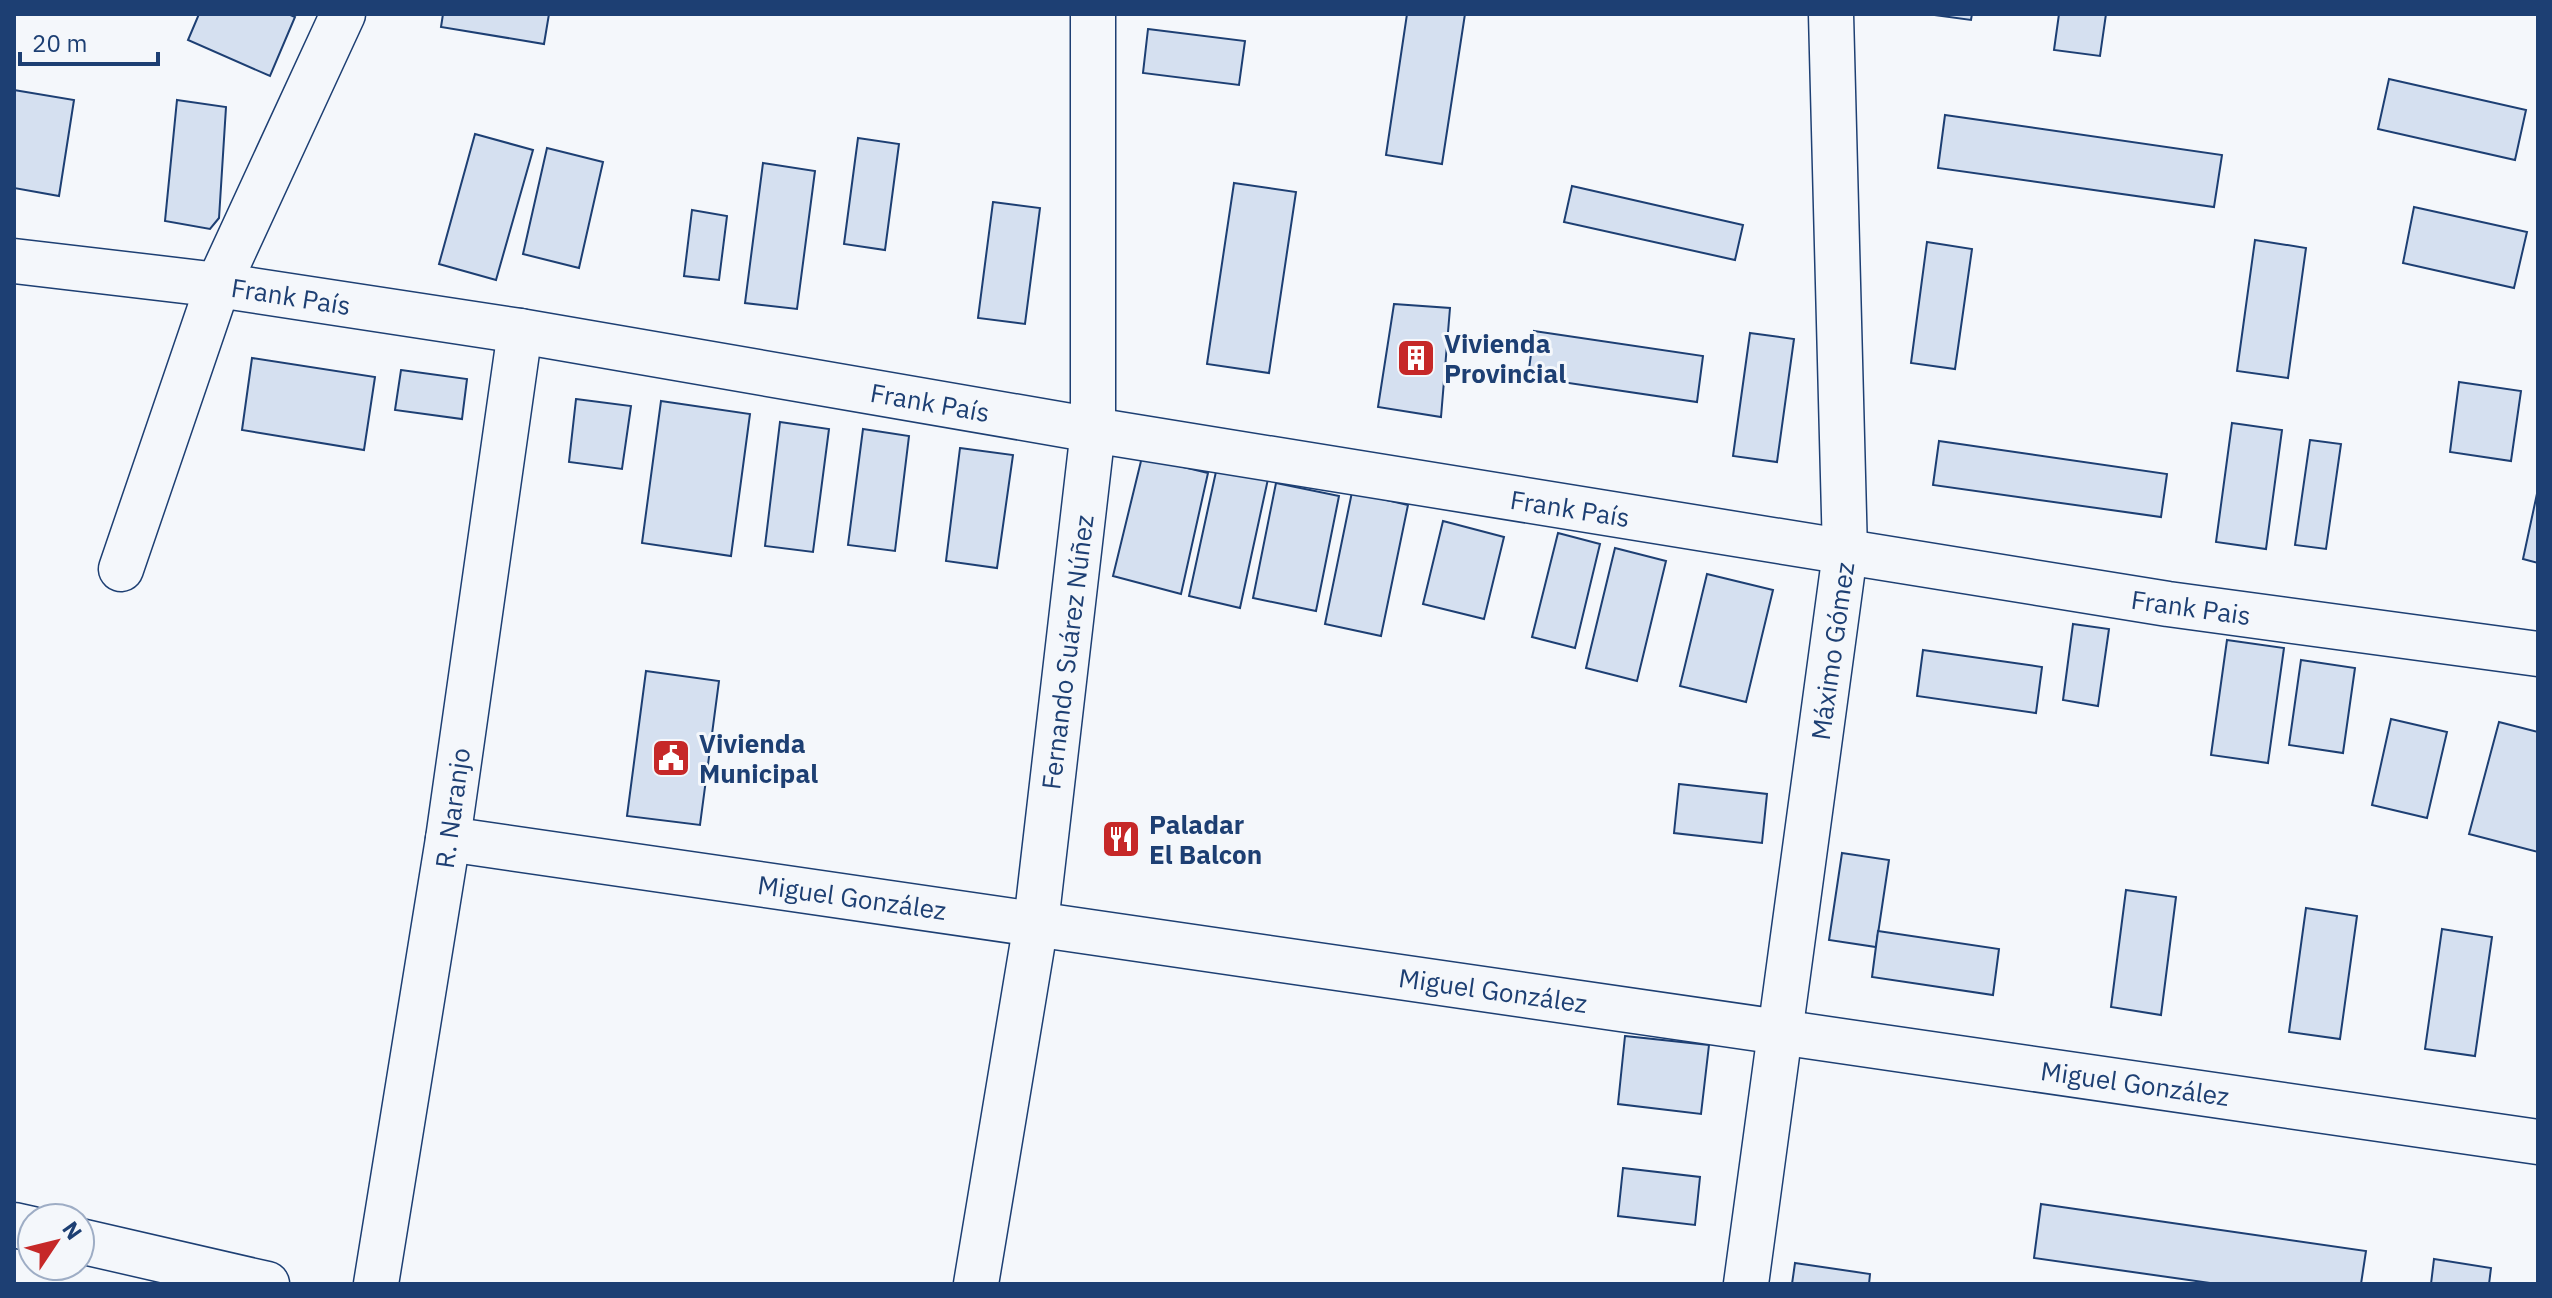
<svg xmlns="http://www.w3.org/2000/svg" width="2552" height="1298" font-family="'IBM Plex Sans',sans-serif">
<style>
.building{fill:#d5e0f0;stroke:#1d3f73;stroke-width:2}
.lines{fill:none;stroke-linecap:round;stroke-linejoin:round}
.minor-casing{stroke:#1d3f73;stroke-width:47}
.major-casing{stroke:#1d3f73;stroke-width:47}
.minor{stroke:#f4f7fb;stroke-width:44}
.major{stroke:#f4f7fb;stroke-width:44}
.labels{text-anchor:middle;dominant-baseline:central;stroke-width:6;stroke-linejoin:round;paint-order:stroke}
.street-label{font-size:26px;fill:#1d3f73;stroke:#f4f7fb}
.poi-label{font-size:26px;font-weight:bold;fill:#1d3f73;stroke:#f4f7fb;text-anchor:start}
</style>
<rect width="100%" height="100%" fill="#f4f7fb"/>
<g class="building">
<path d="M199 14H288L295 17 270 76 188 40Z"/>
<path d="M443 14H549L544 44 441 27Z"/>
<path d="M1407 14H1465L1442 164 1386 155Z"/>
<path d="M1927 14H1972L1971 20Z"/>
<path d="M2059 14H2106L2100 56 2054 50Z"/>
<path d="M1148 29 1245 41 1239 85 1143 73Z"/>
<path d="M2389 79 2526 110 2515 160 2378 129Z"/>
<path d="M14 90 74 100 59 196 14 188Z"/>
<path d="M177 100 226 107 219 218 210 229 165 221Z"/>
<path d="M1945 115 2222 155 2214 207 1938 168Z"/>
<path d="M475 134 533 150 496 280 439 264Z"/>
<path d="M858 138 899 144 885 250 844 244Z"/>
<path d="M547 148 603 162 579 268 523 254Z"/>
<path d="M763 163 815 171 797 309 745 303Z"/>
<path d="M1234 183 1296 192 1269 373 1207 364Z"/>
<path d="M1572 186 1743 225 1735 260 1564 222Z"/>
<path d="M993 202 1040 208 1025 324 978 318Z"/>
<path d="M2414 207 2527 232 2514 288 2403 263Z"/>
<path d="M692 210 727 216 719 280 684 276Z"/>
<path d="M2255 240 2306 248 2288 378 2237 371Z"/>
<path d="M1927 242 1972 249 1955 369 1911 363Z"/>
<path d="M1394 304 1450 308 1441 417 1378 407Z"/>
<path d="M1534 331 1703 356 1697 402 1528 377Z"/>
<path d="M1750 333 1794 339 1777 462 1733 456Z"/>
<path d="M252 358 375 377 364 450 242 430Z"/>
<path d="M401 370 467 379 462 419 395 410Z"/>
<path d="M2459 382 2521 391 2511 461 2450 452Z"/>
<path d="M576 399 631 406 622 469 569 462Z"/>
<path d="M661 401 750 414 731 556 642 543Z"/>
<path d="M780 422 829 429 813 552 765 546Z"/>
<path d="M2232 423 2282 430 2266 549 2216 542Z"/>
<path d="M863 429 909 436 895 551 848 545Z"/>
<path d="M2310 440 2341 444 2326 549 2295 545Z"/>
<path d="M1939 441 2167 474 2161 517 1933 485Z"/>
<path d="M960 448 1013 455 997 568 946 561Z"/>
<path d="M1142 457 1208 473 1181 594 1113 576Z"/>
<path d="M1217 467 1268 479 1240 608 1189 596Z"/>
<path d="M1276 483 1339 496 1316 611 1253 598Z"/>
<path d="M2538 489V563L2523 559Z"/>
<path d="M1352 492 1408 505 1381 636 1325 624Z"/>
<path d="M1443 521 1504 537 1484 619 1423 604Z"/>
<path d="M1558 533 1600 544 1575 648 1532 637Z"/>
<path d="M1615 548 1666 561 1637 681 1586 668Z"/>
<path d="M1707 574 1773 590 1746 702 1680 686Z"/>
<path d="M2073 624 2109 629 2098 706 2063 700Z"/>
<path d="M2227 640 2284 648 2268 763 2211 755Z"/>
<path d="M1923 650 2042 667 2036 713 1917 696Z"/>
<path d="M2301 660 2355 668 2343 753 2289 745Z"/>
<path d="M646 671 719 681 700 825 627 816Z"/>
<path d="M2391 719 2447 732 2427 818 2372 805Z"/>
<path d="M2499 722 2538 732V852L2469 834Z"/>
<path d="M1679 784 1767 794 1762 843 1674 833Z"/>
<path d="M1842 853 1889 860 1876 947 1829 940Z"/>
<path d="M2126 890 2176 897 2161 1015 2111 1007Z"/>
<path d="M2306 908 2357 916 2340 1039 2289 1032Z"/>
<path d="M2442 929 2492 937 2475 1056 2425 1049Z"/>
<path d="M1878 931 1999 949 1993 995 1872 977Z"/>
<path d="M1625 1036 1709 1045 1701 1114 1618 1104Z"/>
<path d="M1623 1168 1700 1177 1695 1225 1618 1216Z"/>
<path d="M2041 1204 2366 1251 2361 1284H2217L2034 1258Z"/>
<path d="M2434 1259 2491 1268 2489 1284H2431Z"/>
<path d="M1795 1263 1870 1274 1869 1284H1792Z"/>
</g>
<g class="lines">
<g class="minor-casing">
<g id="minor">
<path d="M121 569 218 285 343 14"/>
<path d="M448 839 2538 1142"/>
<path d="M14 1225 32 1229"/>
<path d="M80 1241 267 1284"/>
<path d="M376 1284 448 839 520 331"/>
<path d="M976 1284 1036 923 1093 430V14"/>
<path d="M1746 1284 1845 553 1831 14"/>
</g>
</g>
<g class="major-casing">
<path id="major" d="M14 261 218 285 520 331 1093 430 2168 604 2538 654"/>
</g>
<use href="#minor" class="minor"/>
<use href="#major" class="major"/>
</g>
<defs>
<g id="building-square" transform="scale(2)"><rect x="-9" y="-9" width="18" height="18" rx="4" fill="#c62828" stroke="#f4f7fb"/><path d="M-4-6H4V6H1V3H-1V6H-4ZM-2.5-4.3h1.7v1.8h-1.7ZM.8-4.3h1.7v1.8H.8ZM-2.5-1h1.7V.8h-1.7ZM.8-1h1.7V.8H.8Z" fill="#fff"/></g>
<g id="civic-square" transform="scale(2)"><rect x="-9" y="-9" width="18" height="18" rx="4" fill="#c62828" stroke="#f4f7fb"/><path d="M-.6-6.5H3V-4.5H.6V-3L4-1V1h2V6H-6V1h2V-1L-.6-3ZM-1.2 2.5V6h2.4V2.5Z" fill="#fff"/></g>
<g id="restaurant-square" transform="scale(2)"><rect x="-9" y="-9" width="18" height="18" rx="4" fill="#c62828" stroke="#f4f7fb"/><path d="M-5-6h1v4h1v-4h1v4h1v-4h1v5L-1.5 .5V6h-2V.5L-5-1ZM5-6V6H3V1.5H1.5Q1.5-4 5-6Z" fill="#fff"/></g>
</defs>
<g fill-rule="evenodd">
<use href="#building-square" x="1416" y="358"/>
<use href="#civic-square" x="671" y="758"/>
<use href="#restaurant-square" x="1121" y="839"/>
</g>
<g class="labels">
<g class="street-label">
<text transform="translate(291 296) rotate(9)">Frank País</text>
<text transform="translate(930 402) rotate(10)">Frank País</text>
<text transform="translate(1570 508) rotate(9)">Frank País</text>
<text transform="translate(2191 607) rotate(8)">Frank Pais</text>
<text transform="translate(1832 651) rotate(-82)">Máximo Gómez</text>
<text transform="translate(1067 652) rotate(-83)">Fernando Suárez Núñez</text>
<text transform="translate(452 808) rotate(-82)">R. Naranjo</text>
<text transform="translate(852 897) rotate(8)">Miguel González</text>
<text transform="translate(1493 990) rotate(8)">Miguel González</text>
<text transform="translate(2135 1083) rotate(8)">Miguel González</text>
</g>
<g class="poi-label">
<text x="1444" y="343">Vivienda<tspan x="1444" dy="30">Provincial</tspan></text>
<text x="699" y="743">Vivienda<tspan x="699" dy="30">Municipal</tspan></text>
<text x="1149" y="824">Paladar<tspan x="1149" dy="30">El Balcon</tspan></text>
</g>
</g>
<rect width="2552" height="1298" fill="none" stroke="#1d3f73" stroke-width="32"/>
<g transform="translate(56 1242) rotate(55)"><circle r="38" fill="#f4f7fb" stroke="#9eadc5" stroke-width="2"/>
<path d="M0-6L14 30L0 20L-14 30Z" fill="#c62828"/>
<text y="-12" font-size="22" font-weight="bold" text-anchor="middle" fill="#1d3f73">N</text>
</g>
<path d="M20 52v12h138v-12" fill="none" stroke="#1d3f73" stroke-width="4"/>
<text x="32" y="52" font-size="24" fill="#1d3f73" stroke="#f4f7fb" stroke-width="6" paint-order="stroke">20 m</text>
</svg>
